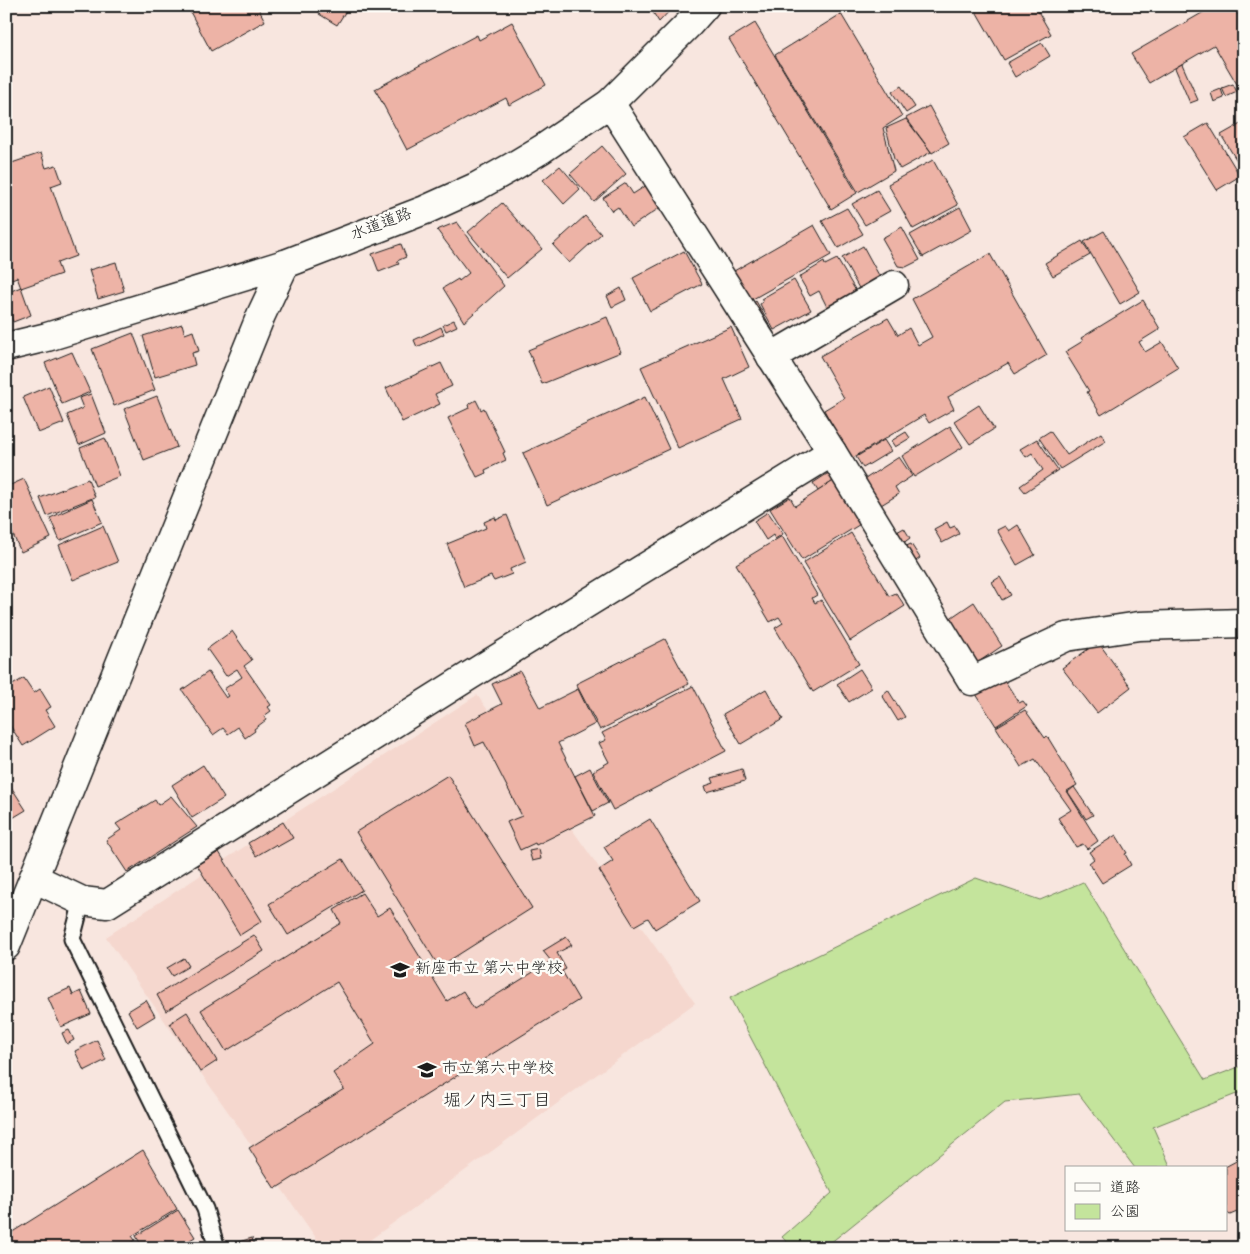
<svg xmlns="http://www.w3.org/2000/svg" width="1250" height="1254" font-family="'Gochi Hand','Klee One',sans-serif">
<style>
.built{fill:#f5d7ce}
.green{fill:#c4e49c;stroke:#70805c}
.building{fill:#edb3a6;stroke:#1c1c1c}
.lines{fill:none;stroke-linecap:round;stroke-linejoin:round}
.lane-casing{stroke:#1c1c1c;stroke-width:19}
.street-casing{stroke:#1c1c1c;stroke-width:31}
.secondary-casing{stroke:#1c1c1c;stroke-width:31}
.lane{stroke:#fdfcf7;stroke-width:15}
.street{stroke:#fdfcf7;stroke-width:28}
.secondary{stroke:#fdfcf7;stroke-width:28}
.labels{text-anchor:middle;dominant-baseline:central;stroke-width:5;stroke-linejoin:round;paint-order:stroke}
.street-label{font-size:16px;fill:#1c1c1c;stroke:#fdfcf7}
.poi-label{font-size:16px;fill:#1c1c1c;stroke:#fdfcf7;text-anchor:start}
.neighbourhood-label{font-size:18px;fill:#1c1c1c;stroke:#fdfcf7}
</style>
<rect width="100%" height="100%" fill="#f8e6df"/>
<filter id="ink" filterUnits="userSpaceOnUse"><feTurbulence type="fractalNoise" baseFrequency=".02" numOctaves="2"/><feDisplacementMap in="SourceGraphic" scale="10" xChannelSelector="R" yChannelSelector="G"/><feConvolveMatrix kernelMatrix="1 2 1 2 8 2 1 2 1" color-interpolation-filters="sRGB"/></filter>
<g filter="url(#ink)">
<path class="built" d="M477 695 695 1003 359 1248H323L106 937Z"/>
<path class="green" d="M976 878 1040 900 1083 882 1205 1080 1244 1065V1091L1153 1127 1171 1168H1135L1079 1094 1005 1102 824 1248H792L782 1237 832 1193 730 998Z"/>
<g class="building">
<path d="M187 6H257L265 21 211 51Z"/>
<path d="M324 6H349L337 25 319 14Z"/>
<path d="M649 6H674L659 22Z"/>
<path d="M973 6H1035L1051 34 1004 60Z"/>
<path d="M1214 6H1233L1244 25V82L1238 86 1214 45 1149 83 1131 54Z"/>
<path d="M841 14 902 116 883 128 894 171 858 192 775 55Z"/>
<path d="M512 22 546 85 509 105 506 98 407 150 375 89 477 35 479 40Z"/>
<path d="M755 23 857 193 831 209 729 39Z"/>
<path d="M1042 43 1050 56 1015 77 1007 63Z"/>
<path d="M1182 64 1198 100 1190 103 1175 68Z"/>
<path d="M1233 84 1237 92 1226 97 1222 88Z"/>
<path d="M901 86 915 107 906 113 892 92Z"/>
<path d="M1221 89 1224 98 1214 102 1211 93Z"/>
<path d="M929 106 949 143 932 153 906 118Z"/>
<path d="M906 119 931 152 900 169 894 159 886 128Z"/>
<path d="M1244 122V172L1221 135Z"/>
<path d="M1208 123 1240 176 1217 190 1184 137Z"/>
<path d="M602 146 626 174 594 202 570 174Z"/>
<path d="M41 153 46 168 56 165 62 182 51 186 76 256 57 263 61 274 21 288 17 277 6 281V165Z"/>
<path d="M933 160 958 205 913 229 888 184Z"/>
<path d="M560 166 580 189 564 204 543 180Z"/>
<path d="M626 183 633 194 647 185 661 207 631 227 618 207 612 211 603 198Z"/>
<path d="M877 190 890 211 865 225 852 204Z"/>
<path d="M502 203 542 249 507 278 468 232Z"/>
<path d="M960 207 972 230 923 257 910 235Z"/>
<path d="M847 208 863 234 838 248 822 221Z"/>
<path d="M585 216 601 234 569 263 553 245Z"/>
<path d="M457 222 504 286 464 322 443 288 458 279 459 281 469 273 437 230Z"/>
<path d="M814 225 831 255 751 300 734 271Z"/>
<path d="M902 227 920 260 906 267 898 266 882 238Z"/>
<path d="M1104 231 1140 292 1120 304 1084 242Z"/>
<path d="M1082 241 1090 255 1053 276 1045 263Z"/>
<path d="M401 244 406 257 397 261 399 264 379 272 372 254Z"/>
<path d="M863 246 881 279 860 290 842 258Z"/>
<path d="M684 251 702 284 650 311 633 278Z"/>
<path d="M990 254 1047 355 1015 374 1008 363 948 397 954 409 929 423 924 415 851 459 824 410 844 398 820 356 888 318 898 335 909 328 918 345 932 337 912 299Z"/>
<path d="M837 259 856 291 827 307 819 291 810 296 799 277 824 262 825 265Z"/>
<path d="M116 262 124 291 98 299 89 270Z"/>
<path d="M794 280 811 310 774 330 760 304 763 302 761 299Z"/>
<path d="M21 287 31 315 13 322 6 304V293Z"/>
<path d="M621 288 626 300 612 307 607 296Z"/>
<path d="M1143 300 1160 329 1139 342 1145 352 1162 342 1178 368 1101 415 1087 392 1089 391 1065 352 1083 341 1081 338Z"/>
<path d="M756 301 774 333 768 336 749 306Z"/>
<path d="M607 317 621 352 542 384 528 350Z"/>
<path d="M454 320 457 326 446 331 443 325Z"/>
<path d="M182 324 185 334 193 331 199 351 192 353 195 365 155 377 143 336Z"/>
<path d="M441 327 444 334 417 347 414 340Z"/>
<path d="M731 327 749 367 724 379 742 419 678 448 641 367Z"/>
<path d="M133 333 155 390 114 406 92 349Z"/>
<path d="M72 352 90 392 62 404 45 363Z"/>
<path d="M441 363 452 386 435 394 440 404 402 422 386 388Z"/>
<path d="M49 386 64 423 38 433 23 397Z"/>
<path d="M91 394 106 433 79 445 67 415 83 408 79 398Z"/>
<path d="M157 396 177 447 144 460 124 409Z"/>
<path d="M645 397 669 449 547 505 523 453Z"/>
<path d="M476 400 481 410 484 408 505 452 503 453 506 460 485 470 486 473 477 477 448 418 469 408 468 405Z"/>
<path d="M979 405 994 429 970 444 954 421Z"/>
<path d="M950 426 963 447 914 477 902 456Z"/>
<path d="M1050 431 1067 455 1101 433 1106 441 1060 469 1039 438Z"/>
<path d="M906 432 910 438 895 447 891 441Z"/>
<path d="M105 438 120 476 95 486 80 448Z"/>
<path d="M1037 439 1058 470 1025 492 1020 486 1043 470 1032 453 1026 457 1020 449Z"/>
<path d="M884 440 891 451 863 468 856 457Z"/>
<path d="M899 457 912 476 895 487 899 494 881 505 865 479Z"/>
<path d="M830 472 835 480 818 491 813 483Z"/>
<path d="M24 479 51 538 21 552 6 520V487Z"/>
<path d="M88 479 95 497 47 516 40 498Z"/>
<path d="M835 480 862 523 802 560 770 509 790 497 795 506Z"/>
<path d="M92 499 102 522 60 541 50 518Z"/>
<path d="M768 512 783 534 775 539 773 535 766 540 754 521Z"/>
<path d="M507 515 526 562 510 569 512 574 494 581 491 576 464 587 447 544 486 528 484 522 495 517 496 520Z"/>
<path d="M947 522 950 528 955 526 959 534 942 543 934 529Z"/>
<path d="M1018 525 1035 555 1017 565 997 530 1005 526 1009 531Z"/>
<path d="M103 526 118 562 73 580 59 545Z"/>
<path d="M904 528 910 538 902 544 895 533Z"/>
<path d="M851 533 889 596 896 593 905 606 850 641 803 563Z"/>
<path d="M782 536 817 595 812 598 815 603 821 600 859 664 813 692 775 628 783 623 779 617 770 622 736 564Z"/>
<path d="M911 544 920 558 913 563 904 547Z"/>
<path d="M1000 577 1011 595 1002 600 992 582Z"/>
<path d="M974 602 1002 646 977 663 949 619Z"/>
<path d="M232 631 252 660 244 666 271 705 268 707 271 711 264 716 266 720 254 729 255 731 245 738 238 727 228 734 223 728 213 735 182 690 208 672 226 698 229 696 224 689 242 677 237 669 226 676 207 649Z"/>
<path d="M665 639 689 684 600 730 576 684Z"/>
<path d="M1098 642 1131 687 1097 713 1062 668Z"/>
<path d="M860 669 872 688 849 702 837 684Z"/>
<path d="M520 671 540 708 578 689 595 724 558 743 595 816 536 845 535 843 520 850 507 822 522 816 484 742 475 746 465 723 502 704 492 684Z"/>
<path d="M24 678 34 693 40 689 51 707 45 710 55 726 23 746 6 719V689Z"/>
<path d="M1005 681 1019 703 1023 701 1027 706 996 726 976 694 996 682 998 685Z"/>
<path d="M693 686 726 751 613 810 593 771 609 762 599 743 606 740 602 733Z"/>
<path d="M766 689 783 719 741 744 723 714Z"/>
<path d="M888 690 905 717 898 721 882 695Z"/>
<path d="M1025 710 1045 738 1047 736 1077 785 1067 791 1098 841 1087 849 1083 844 1076 847 1058 818 1071 810 1035 759 1021 767 996 727Z"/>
<path d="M203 765 224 798 192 818 172 785Z"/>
<path d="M590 768 608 803 593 811 575 776Z"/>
<path d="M742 769 745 781 707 792 705 786 714 783 712 778Z"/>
<path d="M448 775 532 908 439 967 356 832Z"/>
<path d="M6 779 26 810 6 822Z"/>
<path d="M1074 787 1093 815 1086 819 1068 792Z"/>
<path d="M171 796 197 827 127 872 106 840 121 830 116 824 155 800 158 805Z"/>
<path d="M650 819 700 901 655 929 648 918 634 926 599 870 613 861 604 847Z"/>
<path d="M283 822 293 838 277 847 275 845 256 856 248 843Z"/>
<path d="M1116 835 1127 853 1125 854 1131 865 1102 883 1089 863 1094 859 1089 852Z"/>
<path d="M539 849 541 859 532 861 529 851Z"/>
<path d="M219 852 262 921 240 935 197 865Z"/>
<path d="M343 859 362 890 288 935 269 904Z"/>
<path d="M362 893 377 916 390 908 447 1001 463 991 474 1009 551 961 543 951 566 937 572 945 557 953 566 969 562 971 579 1000 275 1189 249 1148 344 1089 333 1073 375 1044 337 982 226 1051 201 1010 341 923 334 910Z"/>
<path d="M254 935 264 951 166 1011 157 995Z"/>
<path d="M184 958 189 966 172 976 167 968Z"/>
<path d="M70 988 73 995 81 991 91 1014 61 1027 48 998Z"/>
<path d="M146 1000 155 1016 137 1027 128 1011Z"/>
<path d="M187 1012 217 1061 200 1072 170 1023Z"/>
<path d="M69 1030 74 1040 67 1044 62 1033Z"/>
<path d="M97 1040 106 1060 84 1071 75 1051Z"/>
<path d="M143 1150 177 1209 132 1236 135 1240 123 1248H6V1236Z"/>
<path d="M1244 1157V1216L1240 1217 1237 1212 1230 1215 1226 1212V1168H1223Z"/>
<path d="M178 1210 195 1237 177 1248H143L136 1236Z"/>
<path d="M252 1238 255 1248H233L232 1244Z"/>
</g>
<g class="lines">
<g class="lane-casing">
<path id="lane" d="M82 901 72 939 205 1209 217 1248"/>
</g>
<g class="street-casing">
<g id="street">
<path d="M610 103 832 452 972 681 1066 637 1139 626 1244 623"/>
<path d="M771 357 894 285"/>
<path d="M34 878 82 901 107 904 469 676 832 452"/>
</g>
</g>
<g class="secondary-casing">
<g id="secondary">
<path d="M6 347 47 337 285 264 425 210 476 187 512 167 542 149 610 103 690 23 705 6"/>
<path d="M6 946 261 315 285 264"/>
</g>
</g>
<use href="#lane" class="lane"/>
<use href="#street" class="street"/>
<use href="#secondary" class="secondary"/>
</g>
</g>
<defs>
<g id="school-bare" transform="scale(1.5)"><path d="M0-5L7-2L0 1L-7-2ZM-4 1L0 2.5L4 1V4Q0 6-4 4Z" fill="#1c1c1c" stroke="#fdfcf7" stroke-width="2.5" paint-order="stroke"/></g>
</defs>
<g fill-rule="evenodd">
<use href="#school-bare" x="400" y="970"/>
<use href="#school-bare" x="427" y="1070"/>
</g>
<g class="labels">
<g class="street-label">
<text transform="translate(382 226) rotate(-21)">水道道路</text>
</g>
<g class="poi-label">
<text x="415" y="970">新座市立 第六中学校</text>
<text x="442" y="1070">市立第六中学校</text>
</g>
<g class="neighbourhood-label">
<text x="497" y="1102">堀ノ内三丁目</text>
</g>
</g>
<rect width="1250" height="1254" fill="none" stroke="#fdfcf7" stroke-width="25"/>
<rect x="12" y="12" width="1225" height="1229" fill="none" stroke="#1c1c1c" stroke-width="2" filter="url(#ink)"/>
<rect x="1065" y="1166" width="162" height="65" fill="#fdfcf7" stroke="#a3a29f"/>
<rect x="1075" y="1183" width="25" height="8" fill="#fdfcf7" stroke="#a3a29f"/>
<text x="1110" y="1192" font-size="15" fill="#1c1c1c">道路</text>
<rect x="1075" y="1204" width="25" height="15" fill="#c4e49c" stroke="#a3a29f"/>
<text x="1110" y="1216" font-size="15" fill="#1c1c1c">公園</text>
</svg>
